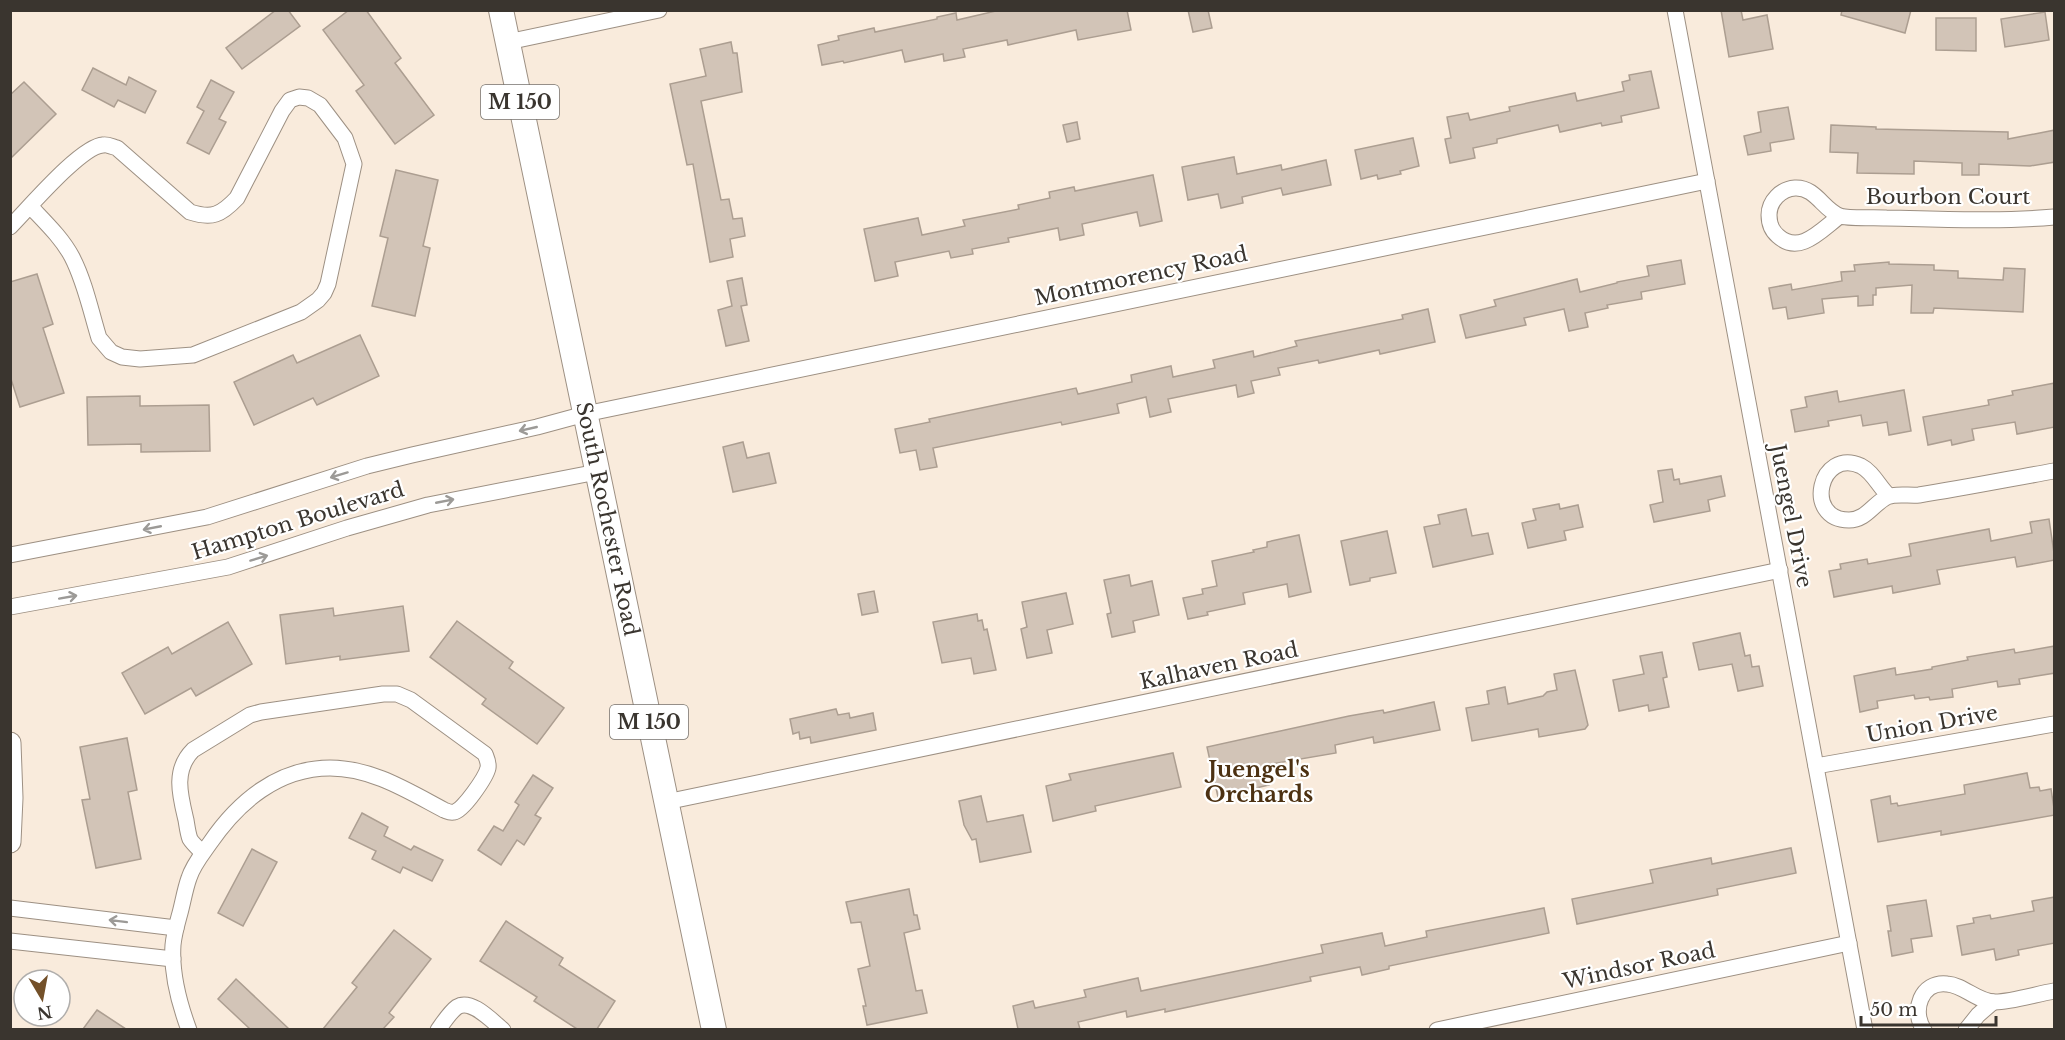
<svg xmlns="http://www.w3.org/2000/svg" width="2065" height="1040" font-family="'Libre Baskerville',serif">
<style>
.building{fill:#d2c4b7;stroke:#ac9e91;stroke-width:1.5}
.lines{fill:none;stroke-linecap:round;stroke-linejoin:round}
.street-casing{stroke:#9d9083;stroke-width:17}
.secondary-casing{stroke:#9d9083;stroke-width:23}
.primary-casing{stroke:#9d9083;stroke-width:26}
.street{stroke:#fff;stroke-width:15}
.secondary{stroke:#fff;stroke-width:21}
.primary{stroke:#fff;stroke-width:24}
.oneway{stroke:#9c9a97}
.labels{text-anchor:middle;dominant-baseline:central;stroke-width:4.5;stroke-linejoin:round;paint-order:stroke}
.shield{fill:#fff;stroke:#75726d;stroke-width:1.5}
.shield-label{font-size:20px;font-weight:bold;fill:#3a352f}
.street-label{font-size:21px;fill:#3a352f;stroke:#fff}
.neighbourhood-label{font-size:22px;font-weight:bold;fill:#4c3112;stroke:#fff}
</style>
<rect width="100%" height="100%" fill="#f9ebdc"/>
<g class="building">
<path d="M276 10H288L300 26 242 69 226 48Z"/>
<path d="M349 10H366L401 58 395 63 434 115 395 144 356 91 364 85 323 30Z"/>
<path d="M1000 10H1127L1131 30 1078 40 1076 30 1008 45 1007 40 963 49 965 57 944 61 943 54 905 62 902 50 844 63 843 61 822 65 818 45 839 40 838 36 874 28 875 32 937 19V17L956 13 957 20Z"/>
<path d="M1188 10H1208L1212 28 1193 32Z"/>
<path d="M1721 10H1741L1743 20 1767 15 1773 49 1729 57Z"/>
<path d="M1842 10H1911L1905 33 1841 15Z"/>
<path d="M2045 12 2049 40 2005 47 2001 19Z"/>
<path d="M1936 18H1976V51L1936 50Z"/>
<path d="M731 42 733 53H737L742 92 701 101 721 200 729 199 733 219 742 218 745 236 730 239 733 257 710 262 693 164 687 165 670 84 706 76 700 49Z"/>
<path d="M93 68 126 85 129 77 156 91 145 113 118 100 114 107 82 90Z"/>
<path d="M1651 71 1659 108 1621 116 1622 122 1602 126 1601 123 1560 132 1558 125 1497 139V143L1473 148 1475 158 1450 163 1445 139 1451 138 1447 117 1468 113 1470 120 1510 111 1509 107 1575 93 1577 101 1624 91 1622 82 1630 80 1629 75Z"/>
<path d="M211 80 234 92 219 119 226 122 209 154 187 143 204 111 197 107Z"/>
<path d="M24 82 56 114 10 159V95Z"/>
<path d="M1788 107 1794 139 1770 143 1771 151 1748 155 1744 136 1761 132 1758 112Z"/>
<path d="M1077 122 1080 139 1067 142 1063 125Z"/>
<path d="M1831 125 1876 127V129L2008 132V139L2055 130V162L2030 166 1979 164V175H1962V163L1914 161V174L1857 173 1858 153 1830 152Z"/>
<path d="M1413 138 1419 166 1400 171 1401 174 1378 179 1377 175 1361 179 1355 150Z"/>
<path d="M1234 157 1237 174 1281 165 1282 170 1326 160 1331 185 1283 195 1281 188 1242 197 1243 203 1221 208 1218 194 1188 200 1182 167Z"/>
<path d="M396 170 438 180 423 246 430 248 415 316 372 306 388 238 380 236Z"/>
<path d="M1153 175 1162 221 1140 226 1137 212 1082 224 1084 235 1060 240 1058 228 1008 238 1009 242 972 249 973 254 951 258 949 251 895 262 898 276 875 281 864 229 918 218 922 235 965 226 963 220 1019 209 1018 205 1050 198 1049 192 1074 187 1075 191Z"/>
<path d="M1681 260 1685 284 1641 292 1642 299 1607 305 1608 308 1585 313 1588 327 1569 331 1564 309 1524 318 1526 325 1466 338 1460 315 1496 306 1494 300 1577 279 1580 292 1617 283V282L1649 276 1647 266Z"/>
<path d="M1889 262V264L1934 265V270L1958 271V278L2003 280 2004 268 2025 269 2023 312 1934 308 1933 313H1911L1912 285 1876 288V295H1873V305L1858 306V296L1822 299 1824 313 1788 319 1786 307 1773 309 1769 288 1791 284 1792 290 1842 281 1841 272 1855 271 1854 265Z"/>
<path d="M37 274 53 324 43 328 64 393 20 407 10 376V282Z"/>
<path d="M742 278 747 305 741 306 749 341 726 346 718 310 732 306 727 281Z"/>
<path d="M1428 309 1435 342 1380 354 1379 350 1319 363 1318 360 1278 368 1280 375 1251 381 1254 393 1238 397 1236 385 1168 399 1171 412 1150 417 1146 397 1117 404 1119 413 1062 425 1061 422 933 448 937 467 920 470 916 450 900 453 895 429 930 422 929 419 1076 388 1078 394 1132 382 1131 375 1171 366 1173 377 1215 368 1213 360 1253 351 1254 357 1297 346 1295 341 1403 319 1402 315Z"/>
<path d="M360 335 379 376 317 405 313 398 254 425 234 382 293 355 297 363Z"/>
<path d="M2055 383V427L2017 434 2015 422 1972 429 1974 440 1952 445 1951 440 1928 445 1923 417 1989 405 1988 400 2013 395 2012 391Z"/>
<path d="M1904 390 1911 431 1889 435 1887 422 1863 426 1861 415 1828 421 1829 426 1795 432 1791 410 1807 407 1805 397 1837 391 1839 402Z"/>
<path d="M140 396V406L209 405 210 451 141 452V444L88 445 87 397Z"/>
<path d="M743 442 747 458 769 453 776 483 733 492 723 447Z"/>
<path d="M1672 469 1674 480 1679 479 1680 484 1721 476 1725 496 1708 500 1710 511 1654 522 1650 505 1663 502 1658 471Z"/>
<path d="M1559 504 1560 509 1578 505 1583 527 1564 531 1566 540 1528 548 1522 523 1536 520 1533 509Z"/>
<path d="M1466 509 1472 536 1488 533 1493 554 1433 567 1424 527 1440 524 1438 515Z"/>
<path d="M2049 519 2055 560 2017 567 2015 557 1937 570 1940 584 1893 593 1892 586 1834 597 1829 571 1841 569 1840 564 1867 559 1868 564 1911 556 1909 544 1989 529 1991 541 2032 533 2030 522Z"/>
<path d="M1387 531 1396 573 1370 578V581L1350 585 1341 541Z"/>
<path d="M1299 535 1311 592 1289 597 1287 584 1243 593 1245 604 1207 612 1208 615 1188 619 1183 598 1203 594 1202 589 1217 586 1212 561 1254 552 1253 550 1267 547V542Z"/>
<path d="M1129 575 1131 586 1152 581 1159 615 1133 621 1135 632 1112 637 1107 614 1111 613 1104 580Z"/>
<path d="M874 591 878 612 862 615 858 594Z"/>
<path d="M1066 593 1073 624 1047 630 1052 653 1027 658 1021 629 1027 627 1022 602Z"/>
<path d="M403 606 409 651 340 660V656L286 664 280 615 333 608 334 616Z"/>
<path d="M977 614 978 621 982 620 984 630 987 629 996 670 974 674 971 658 942 663 933 622Z"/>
<path d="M457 621 513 662 509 668 564 708 537 744 482 704 486 699 430 657Z"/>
<path d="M228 622 252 664 196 696 191 688 145 714 122 673 168 647 172 654Z"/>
<path d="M1740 633 1745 656 1750 655 1752 667 1759 666 1763 686 1738 691 1732 664 1699 670 1693 643Z"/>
<path d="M2055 646V673L2019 679 2020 684 1998 687 1997 681 1952 689 1953 697 1930 700 1929 697 1915 699 1914 695 1877 701 1878 708 1860 712 1854 676 1895 668 1896 675 1932 669V667L1968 660 1967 657 2014 649 2015 653Z"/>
<path d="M1662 652 1667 677 1663 678 1669 707 1649 711 1648 705 1619 711 1613 680 1644 674 1640 656Z"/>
<path d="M1575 670 1588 725 1585 729 1539 737 1538 729 1472 741 1466 708 1489 704 1487 691 1505 687 1508 704 1543 696 1547 692 1557 690 1554 674Z"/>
<path d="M1434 702 1440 730 1374 743 1373 737 1335 745 1336 753 1265 765 1269 785 1218 797 1207 747 1349 716 1383 710 1384 713Z"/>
<path d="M836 709 838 715 849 713 850 718 873 713 876 730 811 743 810 737 800 739 799 732 793 734 790 719Z"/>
<path d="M127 738 137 790 128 792 141 859 96 868 82 800 90 799 80 747Z"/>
<path d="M1173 753 1181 787 1095 806 1096 811 1053 821 1046 786 1071 780 1069 774Z"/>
<path d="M2027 773 2030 788 2039 787 2040 791 2051 789 2055 815 1941 835V831L1878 842 1871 800 1890 796 1891 804 1897 803 1898 806 1965 794 1964 785Z"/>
<path d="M533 775 553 788 535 815 541 818 524 845 517 840 501 865 478 850 494 826 503 831 519 805 515 802Z"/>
<path d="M981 796 987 822 1023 815 1031 852 980 862 976 839 972 840 964 825 959 801Z"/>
<path d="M362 813 388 827 384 836 411 850 414 846 443 860 432 881 403 867 400 873 372 859 376 851 349 838Z"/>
<path d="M1791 848 1796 873 1717 889 1718 895 1577 924 1572 899 1653 883 1650 870 1711 858 1712 864Z"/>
<path d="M252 849 277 862 243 926 218 913Z"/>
<path d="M909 889 914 915H917L920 929 904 933 916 991 922 990 927 1013 867 1025 863 1006H866L858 969 870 966 861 922 851 923 846 902Z"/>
<path d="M2055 897V943L2018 950 2019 955 1996 960 1994 949 1962 955 1957 926 1974 923 1973 918 1990 915 1991 919 2034 911 2032 901Z"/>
<path d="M1926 900 1932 936 1911 939 1913 952 1892 956 1888 931H1891L1887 906Z"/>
<path d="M1544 908 1549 933 1389 966V969L1362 975 1360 967 1310 977 1311 981 1165 1012V1009L1127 1017 1126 1011 1078 1022 1080 1029H1018L1013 1006 1033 1001 1035 1008 1086 997 1084 990 1138 978 1141 991 1323 953 1321 945 1382 933 1385 946 1427 937 1426 931Z"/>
<path d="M506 921 563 958 559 965 615 1001 597 1029H577L534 1001 537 997 480 961Z"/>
<path d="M394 930 431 959 389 1013 394 1017 383 1029H323L357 987 352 983Z"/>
<path d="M236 979 289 1029H250L218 999Z"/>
<path d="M97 1010 126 1029H83Z"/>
</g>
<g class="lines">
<g class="street-casing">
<g id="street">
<path d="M1675 10 1865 1030"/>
<path d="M508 42 659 10"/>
<path d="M1840 216C1822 229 1800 256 1778 236 1772 231 1769 223 1769 215 1769 201 1781 189 1795 188 1816 187 1823 210 1840 216 1849 219 1875 217 1886 218 1942 219 1998 222 2054 217"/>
<path d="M10 227C28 209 81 146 103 145 107 144 113 147 117 148L190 212C212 219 221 215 237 198L282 111 290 100 299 97 308 98 320 105 345 138 354 164 328 284 324 293 318 300 301 312 193 355 140 359 122 357 111 352 99 338C91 312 85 282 72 257 62 238 45 222 30 206"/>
<path d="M1889 496C1879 487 1873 472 1861 466 1819 447 1803 520 1849 520 1866 520 1873 504 1887 497 1895 493 1910 496 1919 495 1964 488 2009 479 2054 471"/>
<path d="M10 555 207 517 367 466 412 455 537 427 585 414 1707 181"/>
<path d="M10 607 228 567 347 528 428 505 597 472"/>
<path d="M1816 766 2054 724"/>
<path d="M666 802 1780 570"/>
<path d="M10 908 176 928"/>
<path d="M10 941 173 959"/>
<path d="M189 1030C179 1003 171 974 173 945 174 934 177 924 180 913 183 902 185 889 189 878 193 865 203 853 210 843 238 802 278 768 330 768 372 768 408 791 444 810 447 811 450 813 454 812 463 811 486 777 488 768 489 763 487 759 485 754L411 700 397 694H383L261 712 250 715 193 750C173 770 180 795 186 820 187 826 188 834 190 839 193 844 199 849 203 853"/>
<path d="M438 1030C443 1023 450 1012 457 1007 471 998 492 1021 503 1030"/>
<path d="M1437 1030 1849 943"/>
<path d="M1924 1030C1911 1011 1921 981 1947 984 1964 985 1977 1002 1995 1002 2011 1002 2037 994 2054 991"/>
<path d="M1966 1030 1978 1015 1993 1002"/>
</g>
</g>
<g class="secondary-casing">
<path id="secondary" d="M10 743 12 798 10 842"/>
</g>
<g class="primary-casing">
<g id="primary">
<path id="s1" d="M501 10 714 1030"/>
</g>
</g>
<use href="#street" class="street"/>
<use href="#secondary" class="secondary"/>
<use href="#primary" class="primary"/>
</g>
<defs><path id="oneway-shaft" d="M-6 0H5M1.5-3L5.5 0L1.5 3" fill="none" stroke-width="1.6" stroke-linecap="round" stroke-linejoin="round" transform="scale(1.5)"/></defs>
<g class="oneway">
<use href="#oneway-shaft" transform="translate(528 429) rotate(167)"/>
<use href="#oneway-shaft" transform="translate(339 475) rotate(163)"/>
<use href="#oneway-shaft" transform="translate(445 501) rotate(-11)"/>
<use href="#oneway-shaft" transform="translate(152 528) rotate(169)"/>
<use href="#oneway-shaft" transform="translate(259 558) rotate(-17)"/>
<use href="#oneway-shaft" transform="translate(68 597) rotate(-10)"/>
<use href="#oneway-shaft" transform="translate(118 921) rotate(-173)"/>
</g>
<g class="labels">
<g class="shield">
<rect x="481" y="85" width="78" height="34" rx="4.5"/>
<rect x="610" y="705" width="78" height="34" rx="4.5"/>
</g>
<g class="shield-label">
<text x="520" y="102">M 150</text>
<text x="649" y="722">M 150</text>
</g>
<g class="street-label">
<text x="1948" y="197">Bourbon Court</text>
<text transform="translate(1141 276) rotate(-12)">Montmorency Road</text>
<text transform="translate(1791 516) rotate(79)">Juengel Drive</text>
<text stroke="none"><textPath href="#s1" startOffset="520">South Rochester Road</textPath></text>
<text transform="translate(298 521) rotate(-17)">Hampton Boulevard</text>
<text transform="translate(1219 666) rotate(-12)">Kalhaven Road</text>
<text transform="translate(1932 724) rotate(-10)">Union Drive</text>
<text transform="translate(1639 966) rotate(-12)">Windsor Road</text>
</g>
<g class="neighbourhood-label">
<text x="1259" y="769">Juengel's<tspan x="1259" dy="25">Orchards</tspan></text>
</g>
</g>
<rect width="2065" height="1040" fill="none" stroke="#3a352f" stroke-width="24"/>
<g transform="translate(42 998) rotate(170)"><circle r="28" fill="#ffffff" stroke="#b0aeac" stroke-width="1.5"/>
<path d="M0-4.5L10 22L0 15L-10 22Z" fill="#735029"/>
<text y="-9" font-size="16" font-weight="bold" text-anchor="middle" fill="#3a352f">N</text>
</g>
<path d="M1861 1016v9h135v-9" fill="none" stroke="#3a352f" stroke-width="3"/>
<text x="1870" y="1016" font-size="18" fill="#3a352f" stroke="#ffffff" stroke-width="4.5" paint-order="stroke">50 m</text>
</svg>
